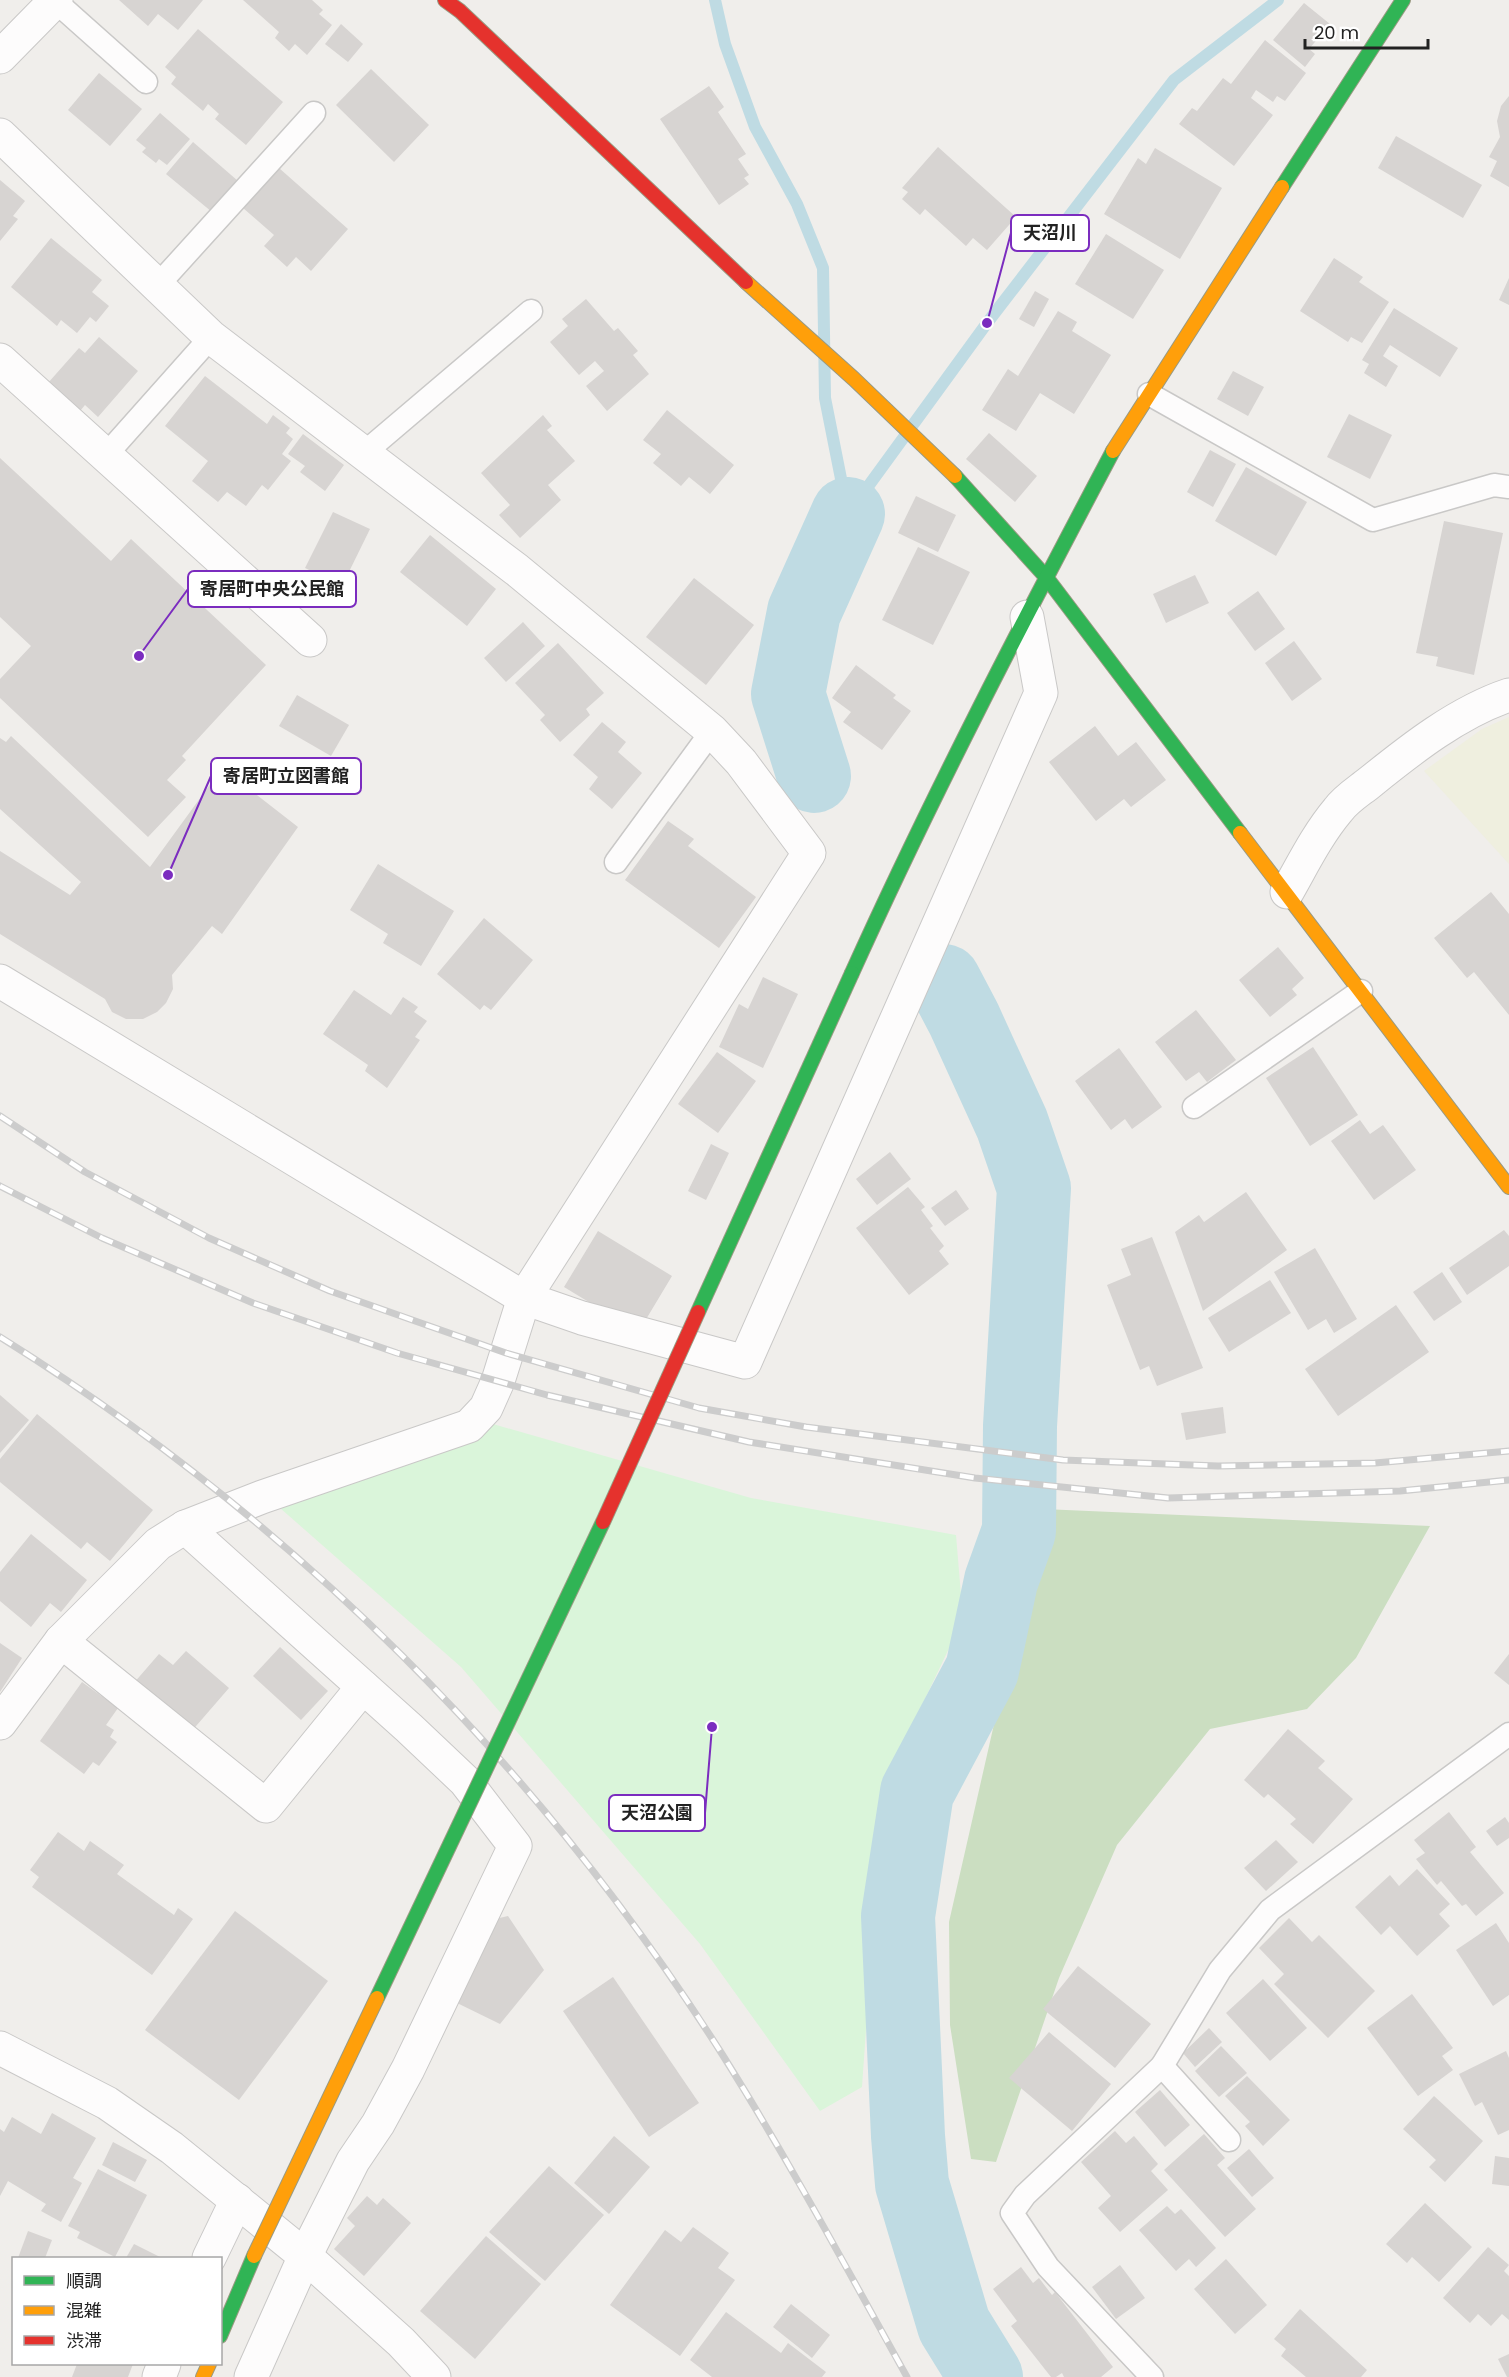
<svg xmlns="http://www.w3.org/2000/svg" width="1509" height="2377" font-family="Poppins,'Noto Sans JP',sans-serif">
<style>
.farmland{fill:#efefdf}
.forest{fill:#cbdec1}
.park{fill:#daf5da}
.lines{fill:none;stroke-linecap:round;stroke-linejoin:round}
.stream{stroke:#bfdbe3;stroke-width:12}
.river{stroke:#bfdbe3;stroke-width:74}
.building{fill:#d7d4d2}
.lane-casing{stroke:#c9c8c7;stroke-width:25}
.street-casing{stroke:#c9c8c7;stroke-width:35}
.fast-casing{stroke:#999a82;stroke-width:16}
.slow-casing{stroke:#999a82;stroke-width:16}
.jam-casing{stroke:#999a82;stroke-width:16}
.lane{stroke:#fdfcfc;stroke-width:22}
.street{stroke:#fdfcfc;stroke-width:33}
.fast{stroke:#30b455;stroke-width:14}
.slow{stroke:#ff9f0a;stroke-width:14}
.jam{stroke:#e5322d;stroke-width:14}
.rail-casing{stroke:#ccc;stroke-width:7}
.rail{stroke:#fff;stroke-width:4.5;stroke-dasharray:14;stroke-linecap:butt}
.fast-bridge-casing{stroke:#999a82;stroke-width:16;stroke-linecap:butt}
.slow-bridge-casing{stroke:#999a82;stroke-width:16;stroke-linecap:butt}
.jam-bridge-casing{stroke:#999a82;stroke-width:16;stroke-linecap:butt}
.fast-bridge{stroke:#30b455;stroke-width:14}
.slow-bridge{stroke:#ff9f0a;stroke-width:14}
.jam-bridge{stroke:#e5322d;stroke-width:14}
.leader{fill:none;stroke:#7b2cbf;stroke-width:2}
.callout-dot{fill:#7b2cbf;stroke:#fff;stroke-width:2}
.callout{fill:#fff;stroke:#7b2cbf;stroke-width:2}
.callout-label{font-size:18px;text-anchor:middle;font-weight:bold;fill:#222}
</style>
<rect width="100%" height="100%" fill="#f0eeeb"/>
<path class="farmland" d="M1509 717V864L1424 771 1482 729Z"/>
<path class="forest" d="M1043 1509 1430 1526 1356 1658 1307 1709 1210 1729 1117 1845 1059 1978 996 2162 971 2159 950 2025 949 1922Z"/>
<path class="park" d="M493 1424 751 1498 956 1535 963 1619 883 1787 862 2087 820 2111 700 1944 461 1667 280 1508Z"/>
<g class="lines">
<g class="stream">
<path d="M715 0 725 44 755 127 797 204 823 268 825 398 848 514"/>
<path d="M848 514 987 323 1174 80 1278 0"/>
</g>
<g class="river">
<path d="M814 776 788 694 804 612 848 514"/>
<path d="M944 981 964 1019 1012 1124 1034 1188 1020 1426 1019 1531 1001 1581 982 1670 917 1792 898 1916 908 2136 912 2184 954 2325 986 2377"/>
</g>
</g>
<g class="building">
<path d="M119 0H203L178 30 158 14 148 26Z"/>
<path d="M243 0H312L323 10 319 14 332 25 307 55 295 44 289 51 275 38 279 32Z"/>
<path d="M1304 3 1330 24 1309 49 1315 54 1305 67 1273 40Z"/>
<path d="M341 24 363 44 348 62 325 44Z"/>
<path d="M198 29 283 102 246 145 215 119 219 114 208 104 203 111 171 84 176 77 165 67Z"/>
<path d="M1265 40 1306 73 1285 101 1277 96 1273 102 1256 90 1251 98 1273 115 1234 166 1179 124 1192 108 1197 111 1223 78 1231 84Z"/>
<path d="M371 69 429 125 394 162 336 105Z"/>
<path d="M99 73 142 109 110 146 68 110Z"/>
<path d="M709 86 724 107 718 112 746 154 738 159 749 175 744 178 749 184 719 205 660 119Z"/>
<path d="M1509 96V187L1490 176 1497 161 1489 157 1500 137 1497 121 1501 106Z"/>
<path d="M160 113 190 139 167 165 159 159 156 163 142 152 146 148 136 140Z"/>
<path d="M1396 136 1482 185 1463 218 1378 168Z"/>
<path d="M193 142 238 181 212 212 166 174Z"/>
<path d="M938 147 1016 217 987 250 973 238 966 246 925 209 920 215 902 199 908 192 902 188Z"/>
<path d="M1155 148 1222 188 1180 259 1104 214 1138 158 1146 164Z"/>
<path d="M279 168 348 229 311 271 296 257 287 267 264 246 274 235 243 208Z"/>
<path d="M0 180 25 201 13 216 18 219 0 241Z"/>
<path d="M1106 234 1164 270 1133 319 1075 284Z"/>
<path d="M51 238 102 280 92 292 109 306 96 322 90 317 77 333 61 320 57 326 11 287Z"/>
<path d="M1334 258 1363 277 1359 282 1389 302 1362 343 1351 337 1348 342 1300 311Z"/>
<path d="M1509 278V305L1499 300Z"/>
<path d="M1035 291 1049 299 1034 327 1019 319Z"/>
<path d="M586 299 614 331 618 328 638 351 633 355 649 374 607 411 586 386 604 371 595 361 579 375 550 342 568 326 562 319Z"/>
<path d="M1394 308 1458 348 1440 377 1390 345 1383 356 1398 366 1386 387 1364 373 1369 364 1362 360Z"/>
<path d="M1058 311 1077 322 1072 331 1111 355 1074 414 1040 393 1016 431 982 410 1008 369 1018 376Z"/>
<path d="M99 337 138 371 98 417 85 405 80 411 48 383 79 348 85 353Z"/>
<path d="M1233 371 1264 387 1248 416 1217 399Z"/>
<path d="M205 376 267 424 273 415 290 428 286 433 293 439 282 454 291 461 268 490 262 485 246 506 227 492 218 502 192 481 208 461 165 426Z"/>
<path d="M667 410 734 465 710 494 689 477 681 486 653 463 661 454 643 440Z"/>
<path d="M1349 414 1392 435 1370 479 1327 457Z"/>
<path d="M543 415 552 426 547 430 575 461 548 485 561 500 520 538 499 515 510 505 481 473Z"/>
<path d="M989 433 1037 476 1015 502 966 459Z"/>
<path d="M303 434 344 465 325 491 300 472 305 466 288 454Z"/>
<path d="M1210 450 1236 464 1213 507 1187 492Z"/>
<path d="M0 458 111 561 131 539 266 665 182 756 186 760 167 780 186 797 148 837 0 698V679L31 646 0 617Z"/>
<path d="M1246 467 1307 502 1276 556 1215 521Z"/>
<path d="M916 496 956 515 938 552 898 533Z"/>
<path d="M333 512 370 529 342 586 305 568Z"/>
<path d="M1444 521 1503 533 1474 675 1436 666 1438 657 1416 653Z"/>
<path d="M430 535 496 589 467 626 400 572Z"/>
<path d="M918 547 970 572 933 645 882 620Z"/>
<path d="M1195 575 1209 603 1166 623 1153 594Z"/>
<path d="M694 578 754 625 706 685 646 637Z"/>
<path d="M1258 591 1285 629 1255 651 1227 613Z"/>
<path d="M523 622 545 646 506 682 484 658Z"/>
<path d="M1294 641 1322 679 1292 701 1265 663Z"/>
<path d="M558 643 604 693 586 709 590 715 560 742 540 720 545 715 515 683Z"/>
<path d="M856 665 896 695 893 698 911 711 882 750 843 722 851 712 832 698Z"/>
<path d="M297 695 349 725 331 756 279 726Z"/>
<path d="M602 722 626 742 618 752 642 773 612 809 589 789 598 777 573 755Z"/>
<path d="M1095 726 1118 756 1136 742 1166 780 1131 807 1124 799 1096 821 1049 762Z"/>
<path d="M11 736 150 867 222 768 298 827 222 934 212 926 172 975 173 989 166 1003 157 1012 143 1019H126L112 1012 105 999 0 934V851L70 895 81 882 0 809V738L6 742Z"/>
<path d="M668 821 694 839 688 846 756 897 719 948 625 880Z"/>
<path d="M378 864 454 911 421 966 383 943 388 934 350 910Z"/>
<path d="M1491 892 1509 914V1015L1474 972 1467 978 1434 938Z"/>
<path d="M484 918 533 960 491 1010 484 1005 480 1010 437 974Z"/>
<path d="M1278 947 1304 978 1292 989 1297 995 1270 1017 1239 980Z"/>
<path d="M763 977 798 994 763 1068 719 1047 739 1004 748 1009Z"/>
<path d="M354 990 391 1015 403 997 418 1007 414 1012 427 1021 415 1037 420 1040 387 1088 365 1071 368 1065 323 1034Z"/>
<path d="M1196 1010 1236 1060 1207 1082 1199 1072 1186 1081 1155 1042Z"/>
<path d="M1313 1047 1358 1115 1310 1146 1266 1078Z"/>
<path d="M1119 1048 1162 1107 1132 1129 1125 1119 1111 1130 1075 1081Z"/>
<path d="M717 1052 756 1081 718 1133 678 1104Z"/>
<path d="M1360 1120 1370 1134 1383 1125 1416 1170 1374 1200 1331 1141Z"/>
<path d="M711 1144 729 1153 706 1200 688 1191Z"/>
<path d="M890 1152 911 1179 877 1205 856 1179Z"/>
<path d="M908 1187 925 1207 921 1210 933 1226 930 1228 944 1246 939 1251 949 1264 909 1295 856 1228Z"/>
<path d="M956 1190 969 1209 945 1226 931 1208Z"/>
<path d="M1246 1192 1287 1250 1203 1311 1175 1232 1199 1215 1204 1222Z"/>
<path d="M1504 1230 1509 1236V1266L1467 1295 1449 1268Z"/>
<path d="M598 1231 672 1276 645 1321 631 1313 625 1324 564 1287Z"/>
<path d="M1152 1237 1203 1368 1157 1386 1149 1366 1140 1370 1107 1285 1131 1275 1121 1249Z"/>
<path d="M1315 1248 1357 1319 1334 1333 1326 1319 1308 1330 1274 1272Z"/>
<path d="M1442 1272 1462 1302 1434 1321 1413 1292Z"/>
<path d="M1270 1280 1291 1313 1229 1352 1208 1318Z"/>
<path d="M1396 1305 1429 1352 1338 1416 1305 1369Z"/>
<path d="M0 1395 29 1420 0 1453Z"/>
<path d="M1223 1407 1226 1433 1186 1440 1181 1413Z"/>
<path d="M37 1414 153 1510 110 1561 87 1542 81 1549 0 1482V1459Z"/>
<path d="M31 1534 87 1580 61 1612 50 1603 31 1627 0 1601V1572Z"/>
<path d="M0 1643 22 1658 0 1692Z"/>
<path d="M280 1647 328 1691 301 1720 253 1676Z"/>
<path d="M186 1651 229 1688 190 1733 133 1684 159 1654 173 1665Z"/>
<path d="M1509 1654V1685L1494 1673Z"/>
<path d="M82 1682 118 1708 106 1725 114 1730 110 1737 117 1742 99 1766 93 1762 84 1774 40 1741Z"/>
<path d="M1288 1729 1325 1761 1318 1768 1353 1799 1313 1844 1290 1824 1296 1819 1268 1794 1264 1798 1244 1780Z"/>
<path d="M1449 1812 1476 1847 1470 1852 1504 1893 1476 1916 1466 1904 1462 1906 1441 1881 1437 1885 1416 1859 1425 1853 1414 1840Z"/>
<path d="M1505 1817 1509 1823V1838L1497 1846 1486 1831Z"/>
<path d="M58 1832 84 1851 90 1841 124 1865 117 1874 174 1915 178 1908 193 1919 152 1975 32 1887 39 1877 30 1870Z"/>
<path d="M1276 1840 1298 1862 1266 1891 1244 1868Z"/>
<path d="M1417 1869 1450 1904 1439 1914 1450 1926 1417 1956 1390 1926 1381 1935 1355 1907 1390 1875 1399 1886Z"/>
<path d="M235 1911 328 1981 239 2100 145 2030Z"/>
<path d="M508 1916 544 1970 500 2024 455 2002 495 1919Z"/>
<path d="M1289 1918 1312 1942 1319 1935 1375 1991 1328 2038 1274 1984 1284 1974 1259 1948Z"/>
<path d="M1496 1923 1509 1943V1995L1493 2006 1456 1950Z"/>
<path d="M1078 1966 1151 2024 1115 2068 1043 2009Z"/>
<path d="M613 1977 699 2103 649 2137 563 2011Z"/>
<path d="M1263 1979 1307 2028 1270 2061 1226 2013Z"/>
<path d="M1412 1994 1453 2048 1442 2056 1453 2070 1418 2096 1367 2028Z"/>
<path d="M1209 2028 1222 2042 1195 2067 1183 2053Z"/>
<path d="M1049 2032 1111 2084 1072 2131 1009 2078Z"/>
<path d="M1221 2046 1247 2073 1219 2097 1195 2071Z"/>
<path d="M1506 2051 1509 2058V2130L1498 2135 1482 2102 1475 2106 1459 2074Z"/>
<path d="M1247 2076 1290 2120 1263 2146 1245 2126 1250 2122 1225 2096Z"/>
<path d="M1160 2090 1190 2125 1165 2147 1135 2112Z"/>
<path d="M1434 2096 1483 2141 1445 2182 1429 2167 1436 2160 1403 2129Z"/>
<path d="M52 2113 96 2138 73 2178 82 2183 61 2222 41 2211 46 2204 8 2181 0 2196V2129L4 2132 12 2117 41 2134Z"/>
<path d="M1115 2131 1126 2143 1134 2136 1158 2164 1151 2171 1168 2190 1120 2232 1098 2208 1111 2196 1081 2162Z"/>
<path d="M1204 2134 1225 2158 1217 2165 1256 2209 1225 2237 1164 2170Z"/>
<path d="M614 2136 650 2167 609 2214 574 2183Z"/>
<path d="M113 2142 147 2160 135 2182 102 2165Z"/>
<path d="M1249 2149 1274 2178 1252 2197 1227 2168Z"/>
<path d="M1495 2156 1509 2158V2186L1492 2184Z"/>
<path d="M549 2166 604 2215 545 2281 489 2232Z"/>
<path d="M98 2169 147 2195 115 2257 77 2238 80 2232 68 2226Z"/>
<path d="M367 2196 377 2205 383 2198 411 2223 364 2276 334 2249 355 2226 347 2218Z"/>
<path d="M1425 2203 1472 2247 1439 2282 1412 2257 1407 2263 1386 2244Z"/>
<path d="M1167 2206 1175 2214 1181 2209 1216 2248 1196 2267 1189 2259 1176 2271 1139 2230Z"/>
<path d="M693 2227 729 2253 718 2268 735 2280 680 2356 610 2305 665 2230 681 2242Z"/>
<path d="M28 2231 52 2240 45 2258H18Z"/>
<path d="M486 2236 541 2284 475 2359 420 2311Z"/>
<path d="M134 2244 162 2258H126Z"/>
<path d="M1488 2247 1509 2265 1504 2271 1509 2276V2320L1502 2314 1491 2326 1478 2314 1470 2323 1443 2298Z"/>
<path d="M1226 2259 1267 2305 1235 2334 1194 2289Z"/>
<path d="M1120 2265 1145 2298 1116 2319 1092 2287Z"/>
<path d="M1021 2267 1033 2283 1039 2278 1052 2295 1055 2292 1113 2367 1101 2377H1064L1062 2373 1056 2377H1051L1011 2326 1017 2321 993 2289Z"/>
<path d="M791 2304 830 2335 812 2358 773 2327Z"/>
<path d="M1300 2309 1367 2370 1361 2377H1306L1281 2356 1286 2349 1274 2339Z"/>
<path d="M726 2312 781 2353 788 2343 826 2372 822 2377H712L690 2360Z"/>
<path d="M1509 2354V2377H1507L1498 2359Z"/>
<path d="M77 2364H133L128 2377H72Z"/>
</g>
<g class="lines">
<g class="lane-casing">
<g id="lane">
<path d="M55 1 146 82"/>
<path d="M157 286 314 113"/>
<path d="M1149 394 1373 520 1494 485 1509 487"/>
<path d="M364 453 531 311"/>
<path d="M106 455 211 337"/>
<path d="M616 862 712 731"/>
<path d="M1194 1107 1361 991"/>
<path d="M1162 2066 1229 2140"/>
<path d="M1152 2377 1048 2267 1012 2213 1025 2195 1162 2066 1220 1970 1270 1910 1509 1734"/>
</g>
</g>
<g class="street-casing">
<g id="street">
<path d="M0 57 56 0"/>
<path d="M0 135 211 337 517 570 712 731 741 762 809 853 524 1298 498 1381 486 1408 469 1426 262 1497 185 1527 158 1544 61 1641 0 1723"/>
<path d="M0 360 310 640"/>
<path d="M1287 892C1303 864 1317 835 1338 810 1346 799 1359 791 1369 783 1411 749 1458 712 1509 695"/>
<path d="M0 981 524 1298 582 1318 745 1362 1041 693 1027 617"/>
<path d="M185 1527 409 1728 465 1781 515 1846 408 2069 378 2124 353 2161 305 2256 251 2377"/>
<path d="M61 1641 266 1806 363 1687"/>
<path d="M0 2048 107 2103 172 2148 305 2256 401 2342 434 2377"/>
<path d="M209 2258 237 2200"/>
<path d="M159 2377 164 2364"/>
</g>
</g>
<g class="fast-casing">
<g id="fast">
<path d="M1282 187 1403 0"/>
<path d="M955 476 1046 577 1240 833"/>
<path d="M852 973C932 796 1022 623 1113 451"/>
<path d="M220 2336 254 2256"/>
</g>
</g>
<g class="slow-casing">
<g id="slow">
<path d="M746 282 854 379 955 476"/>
<path d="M1113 451 1282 187"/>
<path d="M1240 833 1509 1187"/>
<path d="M203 2377 209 2364"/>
</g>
</g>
<g class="jam-casing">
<path id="jam" d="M445 0 460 11 746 282"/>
</g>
<use href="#lane" class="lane"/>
<use href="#street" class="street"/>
<use href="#fast" class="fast"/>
<use href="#slow" class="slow"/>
<use href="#jam" class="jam"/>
<g class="rail-casing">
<g id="rail">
<path d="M0 1116 85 1172 209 1238 330 1291 506 1353 699 1408 806 1427 1063 1460 1218 1466 1375 1463 1509 1451"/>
<path d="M0 1186 102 1238 253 1303 397 1353 547 1395 749 1442 975 1478 1168 1498 1400 1491 1509 1480"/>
<path d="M0 1337C293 1520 537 1763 722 2054 788 2159 847 2269 907 2377"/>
</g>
</g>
<use href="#rail" class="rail"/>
<g class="fast-bridge-casing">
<g id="fast-bridge">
<path d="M698 1312 852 973"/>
<path d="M377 1998 603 1522"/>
</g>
</g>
<g class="slow-bridge-casing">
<path id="slow-bridge" d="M254 2256 377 1998"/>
</g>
<g class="jam-bridge-casing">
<path id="jam-bridge" d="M603 1522 698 1312"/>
</g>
<use href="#fast-bridge" class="fast-bridge"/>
<use href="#slow-bridge" class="slow-bridge"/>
<use href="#jam-bridge" class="jam-bridge"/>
</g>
<path class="leader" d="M987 323L1011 233M139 656L188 589M168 875L211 776M712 1727L705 1813"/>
<g class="callout-dot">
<circle cx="987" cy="323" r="6"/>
<circle cx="139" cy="656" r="6"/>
<circle cx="168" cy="875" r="6"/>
<circle cx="712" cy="1727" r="6"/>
</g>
<g class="callout">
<rect x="1011" y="215" width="78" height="36" rx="6"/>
<rect x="188" y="571" width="168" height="36" rx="6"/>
<rect x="211" y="758" width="150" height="36" rx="6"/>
<rect x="609" y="1795" width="96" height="36" rx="6"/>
</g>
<g class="callout-label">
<text x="1050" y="239">天沼川</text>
<text x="272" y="595">寄居町中央公民館</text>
<text x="286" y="782">寄居町立図書館</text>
<text x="657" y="1819">天沼公園</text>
</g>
<rect x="12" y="2257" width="210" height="108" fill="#ffffff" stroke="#a7a7a7" stroke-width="1.5"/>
<rect x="24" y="2276" width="30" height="9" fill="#30b455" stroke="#a7a7a7" stroke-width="1.5"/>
<text x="66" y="2287" font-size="18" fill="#222222">順調</text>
<rect x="24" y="2306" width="30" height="9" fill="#ff9f0a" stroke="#a7a7a7" stroke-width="1.5"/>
<text x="66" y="2317" font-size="18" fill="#222222">混雑</text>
<rect x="24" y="2336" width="30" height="9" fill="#e5322d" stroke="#a7a7a7" stroke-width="1.5"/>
<text x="66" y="2347" font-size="18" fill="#222222">渋滞</text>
<path d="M1305 39v9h123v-9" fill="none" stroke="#222222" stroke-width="3"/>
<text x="1314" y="39" font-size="18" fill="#222222" stroke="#ffffff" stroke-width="4.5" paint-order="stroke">20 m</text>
</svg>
